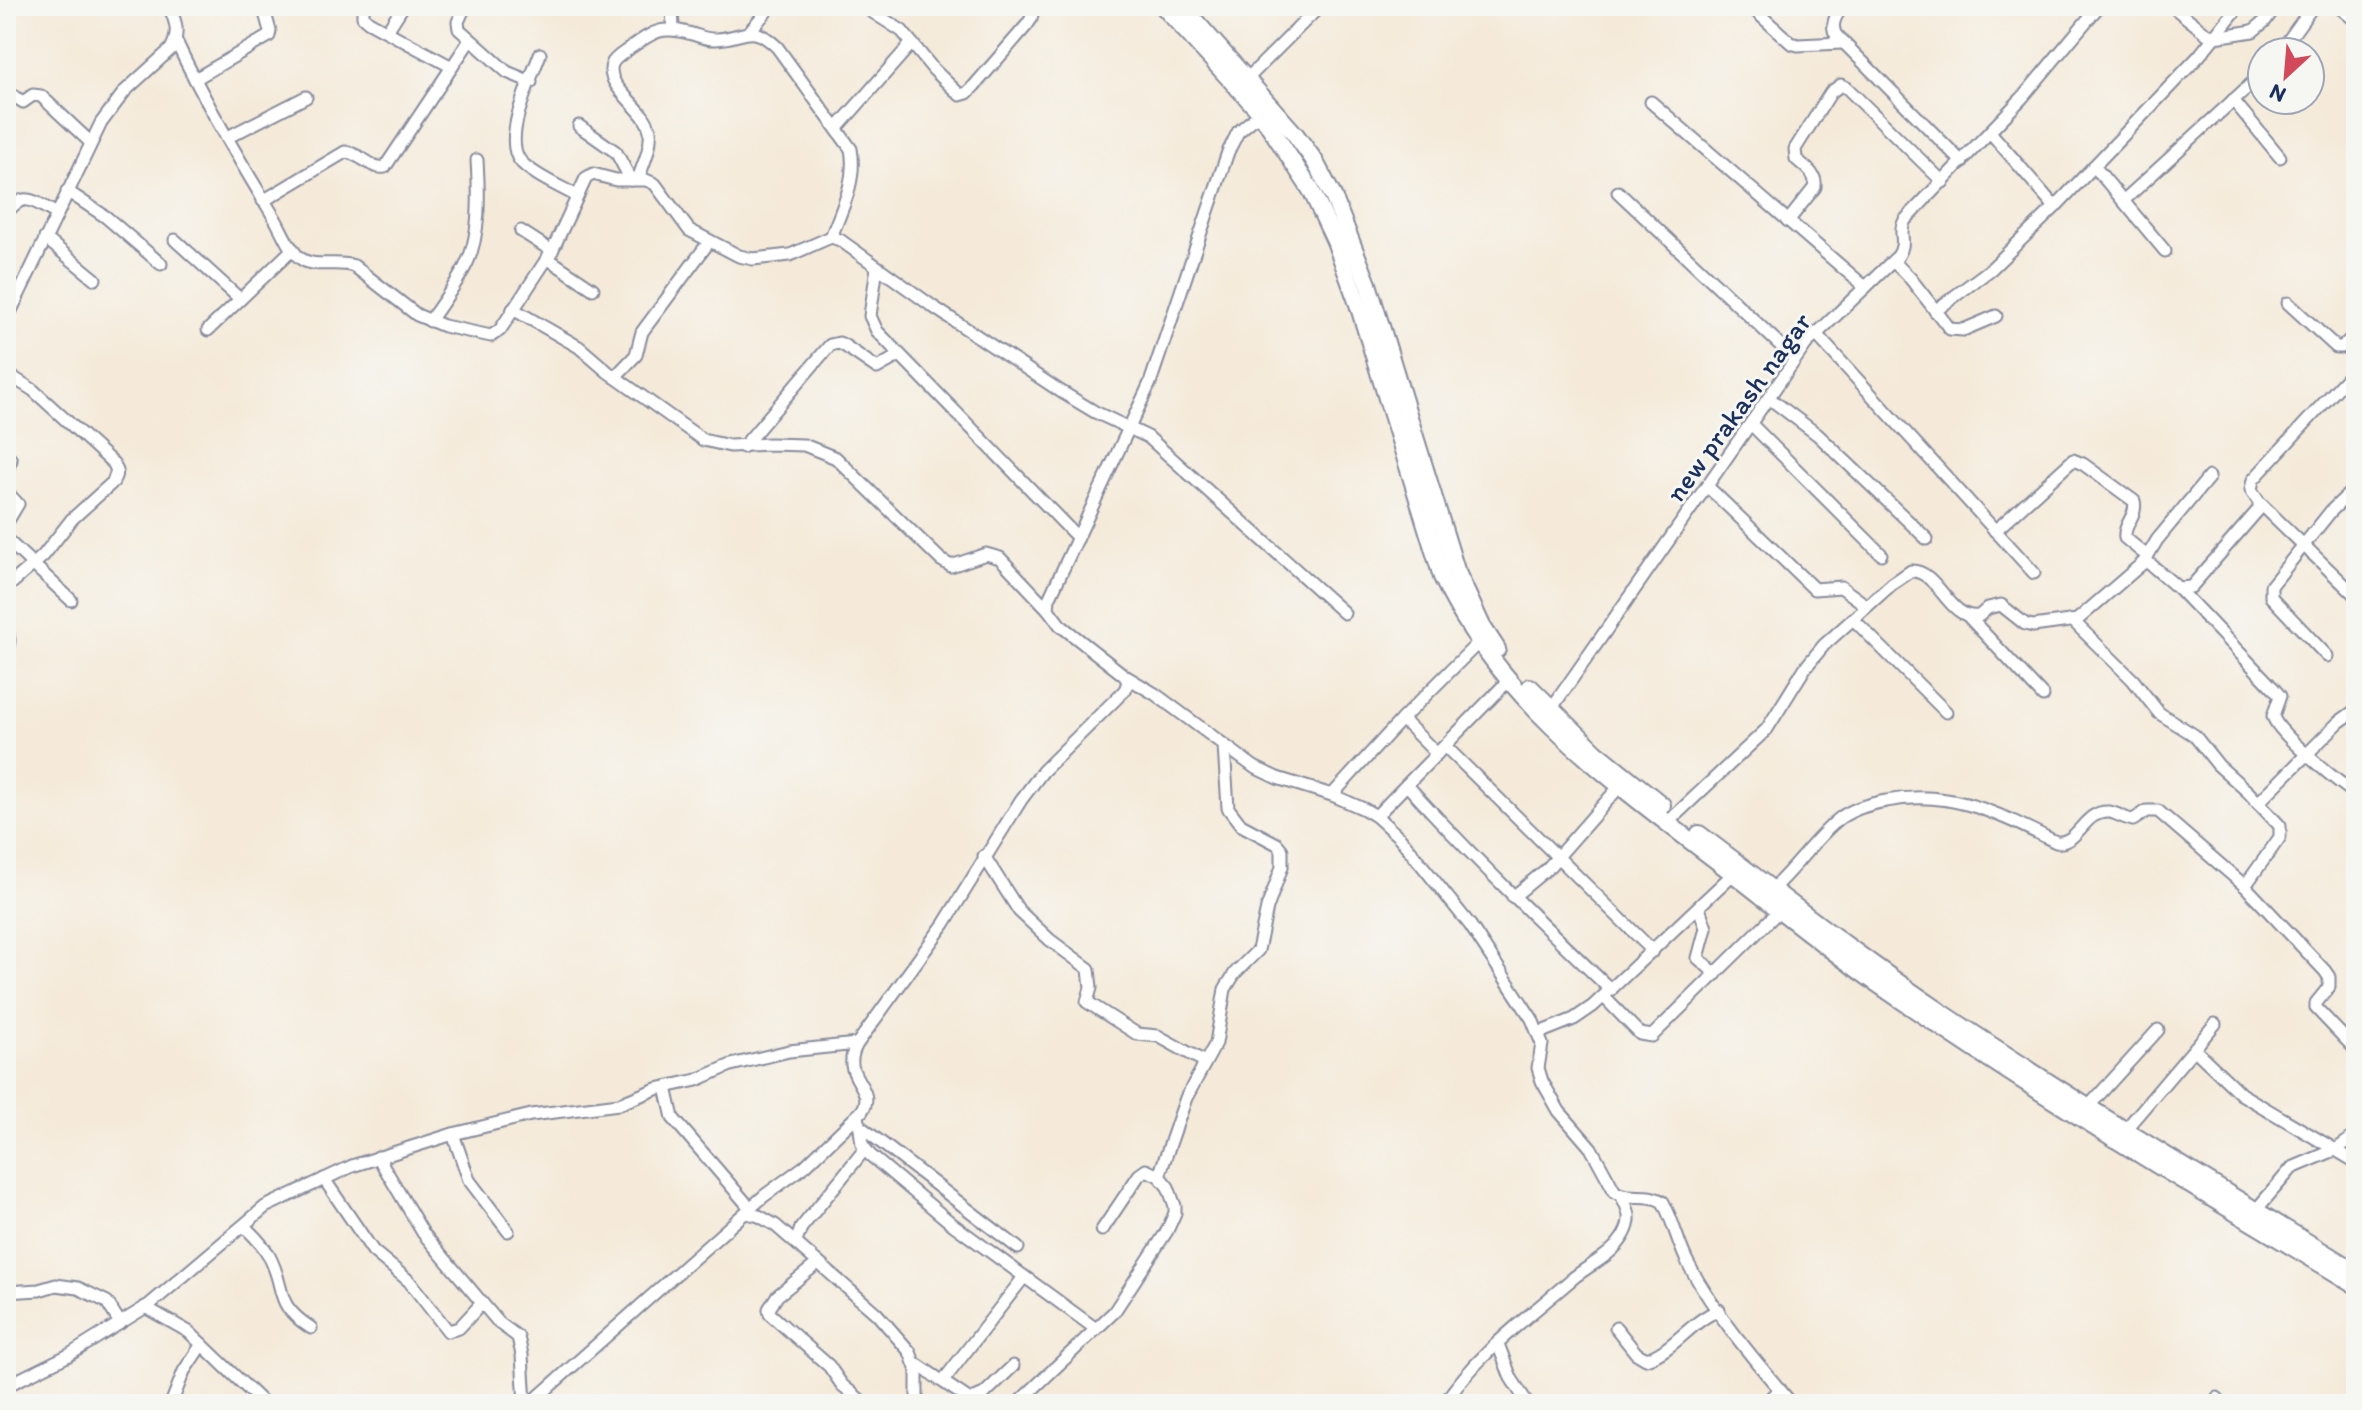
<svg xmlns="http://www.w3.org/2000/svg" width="2362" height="1410" font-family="Itim,sans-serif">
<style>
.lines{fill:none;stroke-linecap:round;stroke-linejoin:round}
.street-casing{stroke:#888c9c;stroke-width:15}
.secondary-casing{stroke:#888c9c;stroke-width:20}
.street{stroke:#fff;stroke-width:11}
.secondary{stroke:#fff;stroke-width:16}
.labels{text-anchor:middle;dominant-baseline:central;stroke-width:6;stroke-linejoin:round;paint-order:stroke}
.street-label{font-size:28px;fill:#1b2f5e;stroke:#f6f6f2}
</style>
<rect width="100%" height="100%" fill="#f6f6f2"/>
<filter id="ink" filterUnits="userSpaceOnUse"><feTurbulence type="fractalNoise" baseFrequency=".0125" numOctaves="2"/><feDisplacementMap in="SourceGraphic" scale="16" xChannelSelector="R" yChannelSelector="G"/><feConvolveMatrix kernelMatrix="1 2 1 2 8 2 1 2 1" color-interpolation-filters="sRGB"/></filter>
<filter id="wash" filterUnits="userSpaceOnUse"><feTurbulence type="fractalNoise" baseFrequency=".006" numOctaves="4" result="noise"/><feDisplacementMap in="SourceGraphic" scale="32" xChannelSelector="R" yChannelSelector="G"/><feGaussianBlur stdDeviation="1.8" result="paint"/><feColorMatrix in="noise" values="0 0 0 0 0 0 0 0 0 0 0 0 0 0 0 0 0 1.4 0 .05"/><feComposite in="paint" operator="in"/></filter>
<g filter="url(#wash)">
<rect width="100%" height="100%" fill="#f5ead9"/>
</g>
<g filter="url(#ink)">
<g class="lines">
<g class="street-casing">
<g id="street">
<path d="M363 6V17L369 22 452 67"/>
<path d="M465 6 458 22 459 29 507 72 531 82"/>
<path d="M672 6 673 29"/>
<path d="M863 6 902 31 933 69 960 95 967 93 974 86 1027 25 1031 19 1034 6"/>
<path d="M1750 6 1791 43 1798 45 1842 43"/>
<path d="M1844 6C1836 14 1830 25 1836 35L1962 162"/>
<path d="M2172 6 2207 34 2215 37 2253 31 2265 21 2276 6"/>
<path d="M2338 6 2356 21"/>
<path d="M387 31 403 6"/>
<path d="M749 32 771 6"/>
<path d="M176 41C204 101 239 160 274 217 282 230 288 249 300 258 314 269 338 260 354 266L417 315 444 326 491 336 500 330 552 251 586 178 593 174 616 180H646L655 184 689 230 739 256 753 259 790 255 831 237 840 240 932 306 1060 391 1095 412 1148 437 1344 613"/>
<path d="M2280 52 2313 6"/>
<path d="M540 54C531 80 500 141 522 163 537 177 559 186 577 196"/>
<path d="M195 79 269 36 270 31 263 6"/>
<path d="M1244 82 1320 6"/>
<path d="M6 91 23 102 33 95 41 96 89 141"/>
<path d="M2233 100 2280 157"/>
<path d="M1651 102 1865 287"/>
<path d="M579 126 616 152 631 180"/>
<path d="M837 128 912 43"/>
<path d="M1990 132 2055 207"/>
<path d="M228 137 306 97"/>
<path d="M2094 166 2165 251"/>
<path d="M638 179C643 165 652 146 650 131 646 107 604 88 612 64 615 57 624 53 630 48 654 31 662 25 692 34 699 36 708 40 716 39 746 38 750 21 777 47L851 149C857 180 842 209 831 237"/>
<path d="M67 191 106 217 161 264"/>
<path d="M1618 192 1795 359"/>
<path d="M263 201 345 152C361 153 371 170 385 167L470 40"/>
<path d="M2123 201 2262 74"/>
<path d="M6 214C24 189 34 202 57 214"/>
<path d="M1788 221 1815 187C1817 174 1805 167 1796 159L1795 149 1831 92 1841 85 1847 88 1943 182"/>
<path d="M521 231 552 251"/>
<path d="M45 238 95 279"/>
<path d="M175 240 240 299"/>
<path d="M547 258 593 289"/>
<path d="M1893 261 1910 278 1950 329 1963 330 1996 316"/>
<path d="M877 267 870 316 877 331 1078 538"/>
<path d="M6 292 16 300"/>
<path d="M2288 303 2336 347H2342L2356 334"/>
<path d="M513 309 579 347 608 372 703 440 730 446 770 444 804 445 836 458 941 560 951 566 986 554 1000 558 1048 609"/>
<path d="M1935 311 1991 269 2055 207 2199 56 2235 11"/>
<path d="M6 321 101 123 125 91 171 49C180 33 176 22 169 6"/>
<path d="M430 321C442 303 455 286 465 267 481 237 479 193 477 160"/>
<path d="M208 330 293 249"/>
<path d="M1815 333 2034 573"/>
<path d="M6 373 33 390 114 464 117 471 113 482 72 519 43 556 6 588"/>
<path d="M615 377 636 355 642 332 709 242"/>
<path d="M1769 398 1818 435 1927 539"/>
<path d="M1751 424 1881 554"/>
<path d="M743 447 830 345 839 343 845 346 877 368 900 355"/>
<path d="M6 453 11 460 6 472"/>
<path d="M1708 487 1814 589 1841 587 1867 606"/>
<path d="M6 491 18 504 6 524"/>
<path d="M2259 502 2356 596"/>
<path d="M1995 531 2073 460 2083 464 2134 501C2138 515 2123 524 2125 538L2147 556"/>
<path d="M6 539 71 600"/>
<path d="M2144 562 2157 540 2209 477"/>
<path d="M2178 588 2275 690 2280 696 2273 716C2277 733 2339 783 2356 794"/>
<path d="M1967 615 2043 696"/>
<path d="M1853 619 1946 712"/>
<path d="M2073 621 2133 680 2159 713 2194 735 2218 765 2247 791 2280 826V837L2245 886"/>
<path d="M6 622 9 640 6 668"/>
<path d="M2327 656 2271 597V586L2331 511 2356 487"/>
<path d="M1125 676 1155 694 1254 767 1277 778 1332 795 1364 809 1376 816 1400 838 1470 925 1532 1019 1542 1044 1538 1068 1542 1081 1559 1111 1591 1148 1615 1192C1631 1201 1648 1192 1663 1202 1674 1222 1678 1245 1689 1265 1716 1315 1755 1361 1792 1404"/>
<path d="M1551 709 1806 344 1898 256C1908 241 1897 233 1905 220L2022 98 2099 6"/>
<path d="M1402 719 1437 754"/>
<path d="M1445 746 1653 951"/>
<path d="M1407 785C1472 857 1541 923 1611 990"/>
<path d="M1332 795 1402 719 1479 642"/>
<path d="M2258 803 2339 722 2356 710"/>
<path d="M1376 816 1509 680"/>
<path d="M1667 823 1767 729 1805 668 1824 645 1892 584 1911 571C1939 570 1948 621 1979 616L1988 608 2001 605 2025 624 2033 626 2077 620 2144 562 2149 563 2178 588 2191 587 2259 509V502L2251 490 2253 480 2356 368"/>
<path d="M984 856 1019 911 1050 940 1089 969 1091 988 1087 1002 1137 1034 1158 1036 1205 1062"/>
<path d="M1772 889C1796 867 1815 838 1840 818 1854 808 1869 804 1886 801 1951 788 1999 814 2056 842 2079 845 2083 810 2109 812 2117 813 2125 819 2133 820L2147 811H2158L2245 886 2325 971 2329 977V987L2316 1003V1008L2356 1050"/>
<path d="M1513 897 1548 868 1619 787"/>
<path d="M1699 908 1706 928 1698 958 1716 974"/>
<path d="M1604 997 1640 1034 1652 1036 1780 910"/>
<path d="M1539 1033 1574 1019 1593 1006 1733 874"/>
<path d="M2194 1049 2241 1094 2356 1162"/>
<path d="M666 1087 673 1118 751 1209"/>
<path d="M2088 1107 2158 1030"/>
<path d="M858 1115 862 1144 870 1155 951 1223 1096 1329"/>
<path d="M861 1127 1018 1248"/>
<path d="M2125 1130 2215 1024"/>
<path d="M453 1134 469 1180 508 1231"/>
<path d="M378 1157 423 1233 499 1323 518 1337 522 1355 525 1404"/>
<path d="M324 1179 373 1251 409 1281 448 1331 459 1328 482 1303"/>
<path d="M2256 1210 2292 1168 2337 1149 2356 1135"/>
<path d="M746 1213 759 1216 775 1225 877 1314 910 1352 917 1371V1404"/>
<path d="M244 1226C253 1235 262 1243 268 1254 288 1290 271 1302 311 1328"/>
<path d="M1102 1230 1139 1175 1146 1170 1159 1176"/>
<path d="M796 1242 801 1228 865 1149"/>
<path d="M818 1263 777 1296 769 1309 770 1314 829 1366 842 1385 865 1404"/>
<path d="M6 1292 39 1290 56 1285 78 1288 107 1302 120 1323"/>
<path d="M145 1307 189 1332 264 1404"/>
<path d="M1616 1328 1636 1353 1646 1359C1673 1351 1691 1321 1719 1310"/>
<path d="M1498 1344 1511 1378 1528 1404"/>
<path d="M915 1363 970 1400 984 1394 1013 1366"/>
<path d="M943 1381 1024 1277"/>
<path d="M6 1386 69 1355 149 1305 265 1207 352 1166 453 1134 531 1115 619 1104 656 1089 697 1080 731 1065 789 1051 857 1044"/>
<path d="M2217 1398 2223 1404"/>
<path d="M171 1404 184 1371 202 1344"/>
<path d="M530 1404 764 1196 805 1166 862 1111C878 1087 838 1077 857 1044L944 924 1021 800 1043 771 1125 690 1128 682 1125 676 1060 625 1048 609 1049 599 1150 383 1228 152 1238 132 1265 109"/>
<path d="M1017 1404 1114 1312 1167 1231 1175 1213V1206L1168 1187 1159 1176 1186 1098 1216 1043 1225 989 1235 973 1258 950 1267 908 1282 867V850L1277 844 1241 825 1228 808 1224 746"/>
<path d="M1444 1404C1476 1355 1528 1317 1572 1279 1590 1264 1612 1256 1624 1235 1633 1219 1629 1210 1621 1195"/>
<path d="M1764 1404 1780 1389"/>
</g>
</g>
<g class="secondary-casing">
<g id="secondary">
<path d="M1163 6 1260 112 1311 190 1335 241 1358 304 1442 577C1501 704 1618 785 1726 868 1775 906 1824 946 1875 982 2030 1090 2194 1188 2356 1285"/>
<path d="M1182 6 1295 134 1314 160 1333 196 1368 284 1456 570 1482 626 1497 649"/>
<path d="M1530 687 1596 752 1662 805"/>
<path d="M1699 834C1780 895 1860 958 1944 1014 2078 1104 2218 1187 2356 1272"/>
</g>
</g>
<use href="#street" class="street"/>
<use href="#secondary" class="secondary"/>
</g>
</g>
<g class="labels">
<g class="street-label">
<text transform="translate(1738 407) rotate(-54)">new prakash nagar</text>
</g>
</g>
<rect width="2362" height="1410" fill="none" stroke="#f6f6f2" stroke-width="32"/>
<g transform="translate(2286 76) rotate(206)"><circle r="38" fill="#f6f6f2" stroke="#9ea6b7" stroke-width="2"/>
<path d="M0-6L14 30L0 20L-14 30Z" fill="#d1495b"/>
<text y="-12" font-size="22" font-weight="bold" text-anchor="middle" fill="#1b2f5e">N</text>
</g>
</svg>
